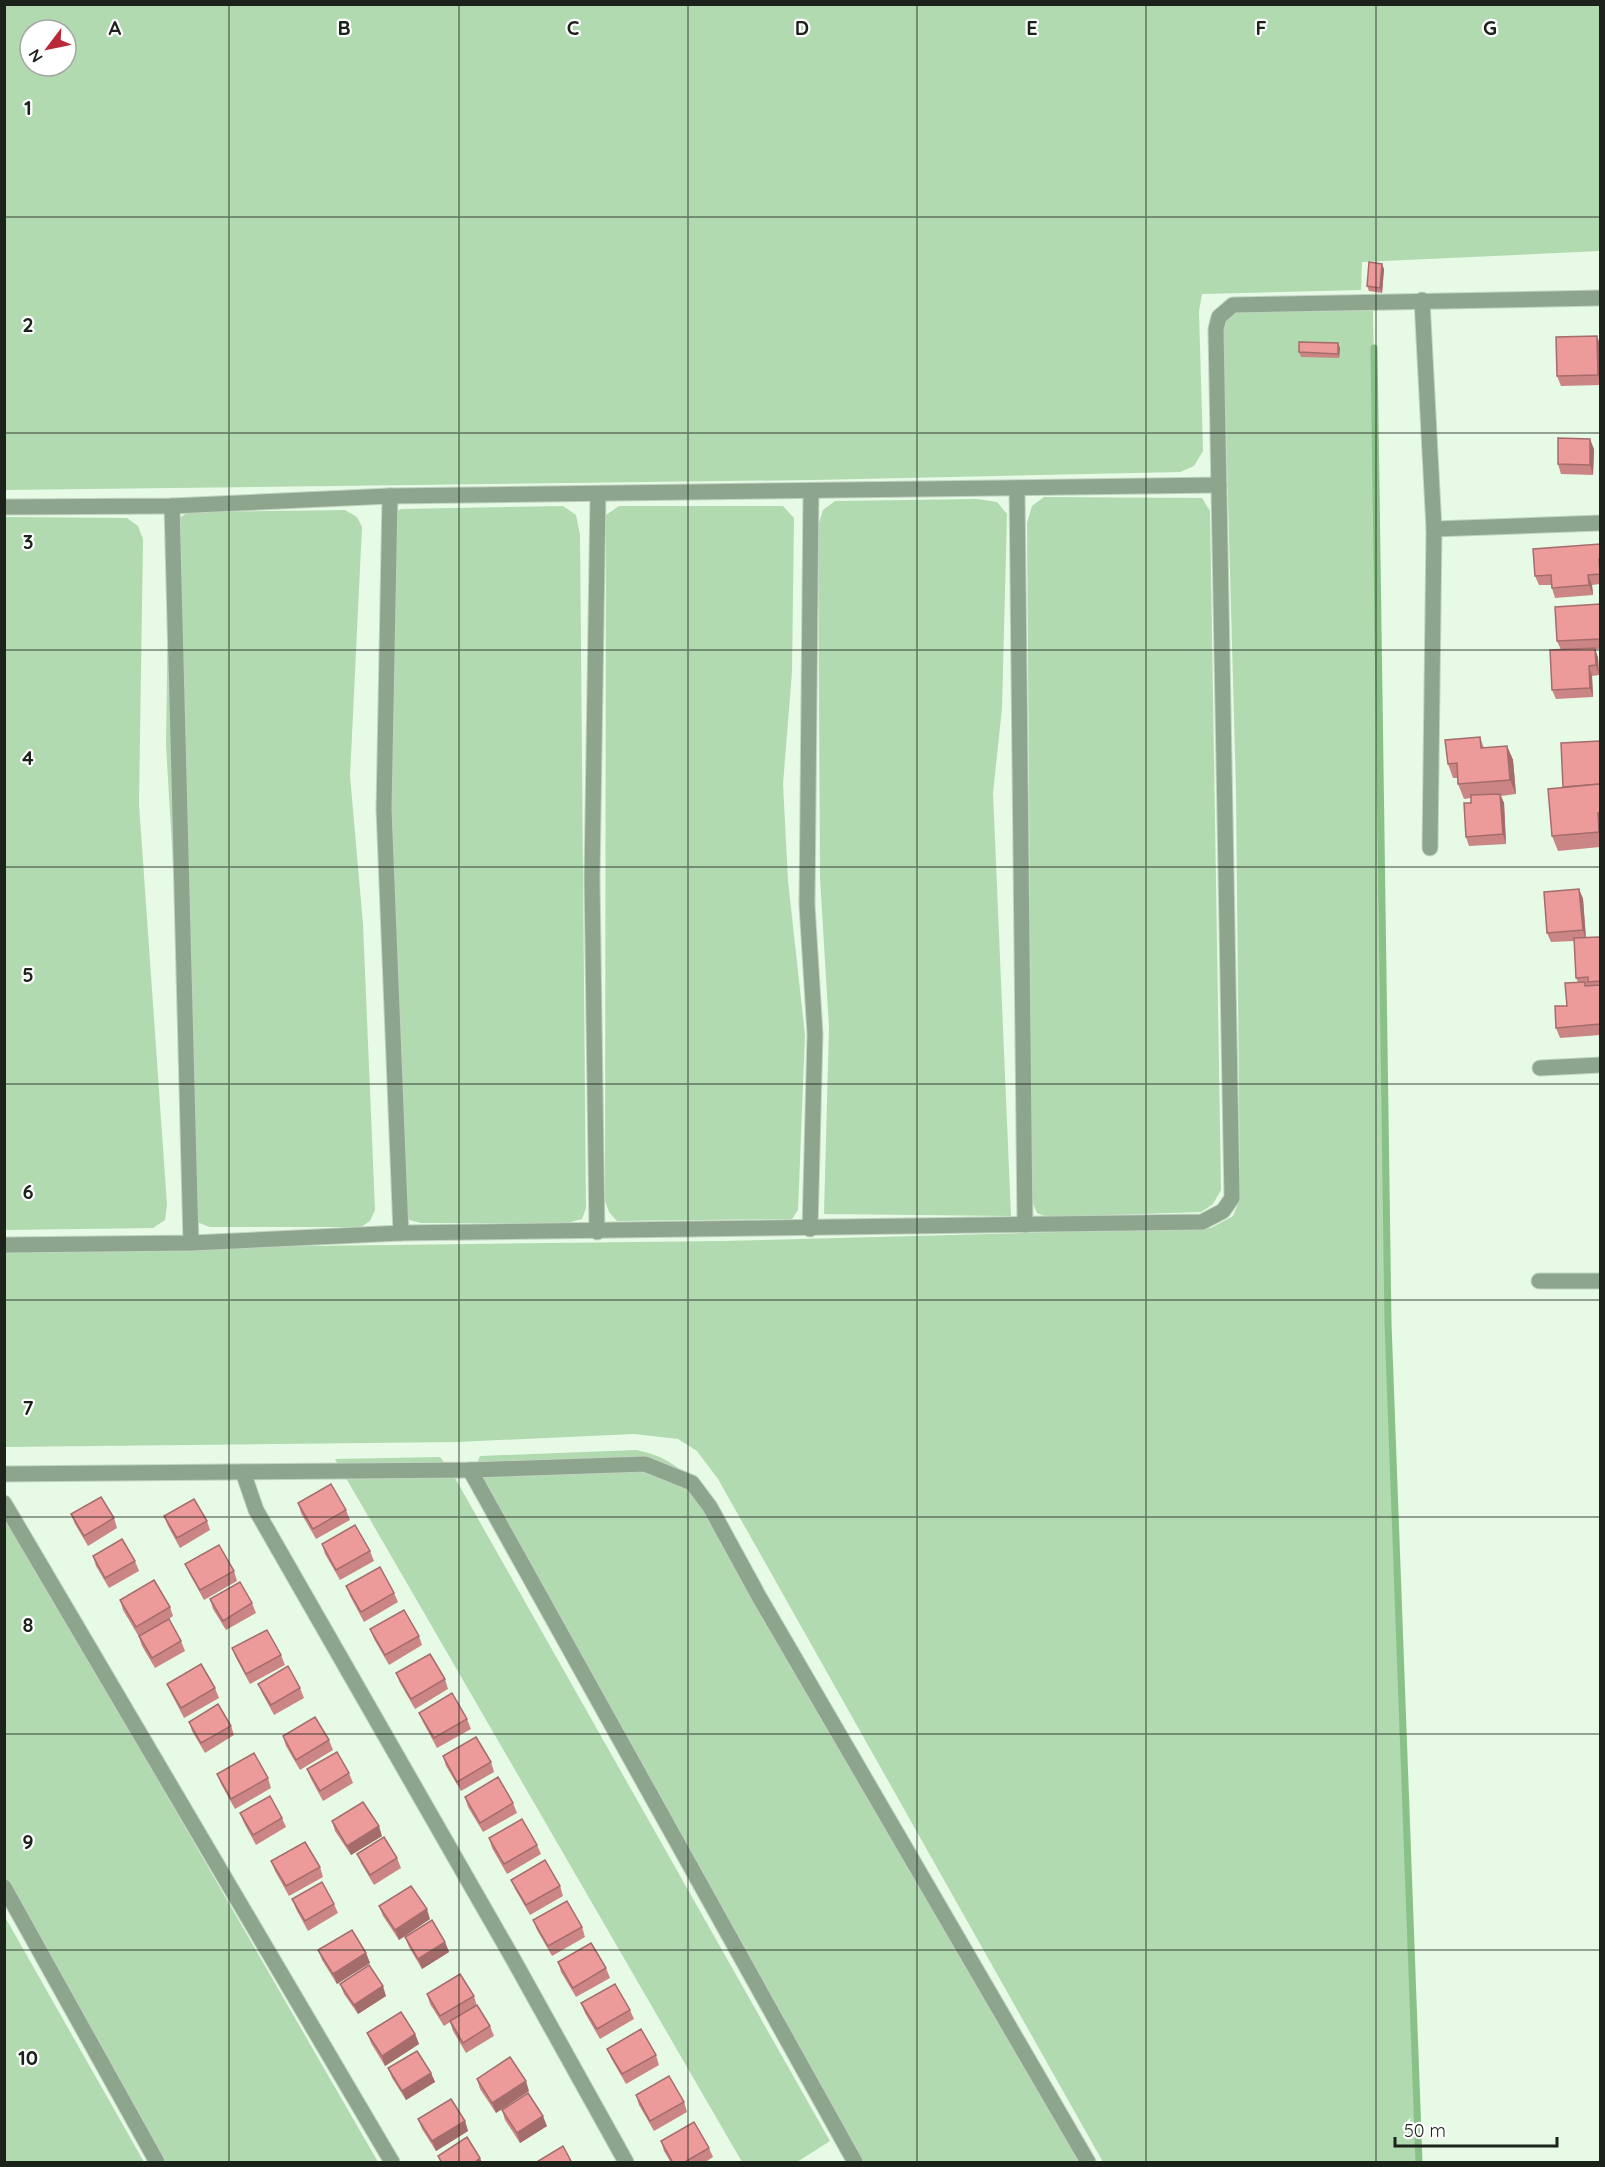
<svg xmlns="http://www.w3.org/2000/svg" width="1605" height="2167" font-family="Quicksand,sans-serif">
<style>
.green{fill:#b1dab0;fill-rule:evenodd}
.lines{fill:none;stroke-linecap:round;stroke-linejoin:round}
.stream{stroke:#8ac189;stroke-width:7}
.minor-casing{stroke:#c1d3c1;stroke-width:17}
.minor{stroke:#8da58c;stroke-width:15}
.wall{fill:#cb8584}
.shaded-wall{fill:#a56c6c}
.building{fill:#ec9b9a;stroke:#a56c6c;stroke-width:1.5}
.grid{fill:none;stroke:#1b231b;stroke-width:1.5;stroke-opacity:0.55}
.grid-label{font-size:20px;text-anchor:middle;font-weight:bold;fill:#1b231b;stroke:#fff;stroke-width:4.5;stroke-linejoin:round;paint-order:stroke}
</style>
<rect width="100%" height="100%" fill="#e6fae5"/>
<g class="green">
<path d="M4 5H1600V251L1362 262 1361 290 1202 294 1199 311 1203 451 1194 466 1180 472 813 480 5 490ZM30 30H66V66H30Z"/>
<path d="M1231 310H1373L1388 1323 1419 2162H1103L718 1479 697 1451 678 1439 634 1434 457 1442 5 1447 4 1253 232 1247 722 1241 1211 1228 1233 1216 1240 1199 1236 790 1223 318Z"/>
<path d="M1044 497 1202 498 1210 511 1221 1190 1213 1204 1201 1212 1047 1217 1037 1213 1032 1201 1027 523 1032 506Z"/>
<path d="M977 499 997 502 1007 514 1002 708 993 793 1011 1216 824 1214 829 1027 820 878 818 526 823 510 835 501Z"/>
<path d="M563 506 576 515 580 535 586 1208 582 1219 567 1223H421L409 1220 400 1210 380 810 390 515 401 509Z"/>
<path d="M619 506H783L794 518 792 672 783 784 788 881 805 1035 798 1210 792 1219 617 1221 609 1212 605 1201 606 515Z"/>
<path d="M345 510 357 517 362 527 350 776 363 924 375 1210 370 1221 361 1227H210L194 1221 166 745 169 537 178 519 188 512Z"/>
<path d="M5 517 127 518 138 526 143 539 139 804 167 1205 165 1220 153 1228 5 1230Z"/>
<path d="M636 1450C666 1456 683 1468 701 1493L1079 2162H857L473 1473 480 1456Z"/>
<path d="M440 1457 451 1471 830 2141 797 2162H742L335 1459Z"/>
<path d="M4 1505 110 1697 378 2162H162L5 1886Z"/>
<path d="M4 1917H5L144 2162H5Z"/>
</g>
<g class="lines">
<path class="stream" d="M1374 348 1388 1323 1419 2162"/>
<g class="minor-casing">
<g id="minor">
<path d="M1422 300 1434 529 1430 848"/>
<path d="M1017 488 1025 1225"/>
<path d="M390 496 384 809 401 1233"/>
<path d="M172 506 191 1243"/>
<path d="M4 507 172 506 390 496 1219 485"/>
<path d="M1434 529 1600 523"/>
<path d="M1540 1068 1600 1065"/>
<path d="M810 1229 815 1034 807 905 811 491"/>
<path d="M597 1232 592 878 598 495"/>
<path d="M4 1245 191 1243 401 1233 1202 1222 1223 1211 1232 1198 1216 329 1219 317 1233 305 1600 298"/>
<path d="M1539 1281H1600"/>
<path d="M470 1470 855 2162"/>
<path d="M243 1472 256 1510 512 1957 626 2162"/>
<path d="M4 1474 470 1470 645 1464 692 1483 710 1507 758 1595 1088 2162"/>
<path d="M4 1503 392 2162"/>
<path d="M4 1887 157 2162"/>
</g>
</g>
<use href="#minor" class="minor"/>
</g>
<g class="wall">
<path d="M1384 269 1382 293 1369 291 1367 286Z"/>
<path d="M1597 336 1600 345V385L1561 386 1557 376Z"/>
<path d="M1340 348 1339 358 1301 357 1299 352Z"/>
<path d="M1594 449 1593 475 1561 474 1558 464Z"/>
<path d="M1600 544V584L1592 585 1593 595 1555 598 1551 585H1539L1535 576Z"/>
<path d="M1600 604V649H1595L1598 658 1599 675 1592 676 1593 697 1556 699 1552 690 1561 650 1557 641Z"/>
<path d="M1480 737 1484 748 1507 746 1513 760 1516 794 1501 796 1504 803 1506 844 1469 846 1466 837 1471 803V798L1464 799 1458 784V778H1453L1448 764Z"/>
<path d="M1600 741V847L1558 851 1552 836Z"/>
<path d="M1579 889 1583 899 1586 937H1600V1035L1560 1038 1556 1028 1578 982 1576 978 1574 941 1551 942 1547 933Z"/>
<path d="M298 1503 346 1510 350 1520 316 1539 301 1513Z"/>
<path d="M71 1514 114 1518 117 1528 88 1546 75 1524Z"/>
<path d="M164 1516 207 1521 210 1530 180 1548 168 1526Z"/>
<path d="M322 1544 370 1551 374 1561 340 1580 325 1554Z"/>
<path d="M93 1556 135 1561 139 1571 109 1588 96 1566Z"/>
<path d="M185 1564 234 1571 237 1581 204 1600 189 1573Z"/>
<path d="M346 1586 394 1593 398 1602 364 1622 350 1596Z"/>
<path d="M210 1599 252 1603 256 1613 226 1630 213 1609Z"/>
<path d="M120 1600 170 1607 173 1616 169 1619 181 1641 185 1651 155 1668 142 1646 139 1637 123 1610Z"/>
<path d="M370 1629 419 1636 422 1645 389 1665 374 1639Z"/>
<path d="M232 1648 281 1655 285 1665 250 1684 236 1658Z"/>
<path d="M396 1673 445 1679 448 1689 415 1709 400 1683Z"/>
<path d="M167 1684 215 1688 219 1698 184 1718 171 1693Z"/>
<path d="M258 1684 300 1688 304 1698 274 1715 262 1693Z"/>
<path d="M419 1713 467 1719 471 1729 437 1748 423 1722Z"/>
<path d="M189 1722 231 1726 234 1735 205 1753 192 1731Z"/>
<path d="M283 1736 329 1740 333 1750 300 1770 286 1746Z"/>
<path d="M443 1756 491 1762 494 1772 461 1791 446 1766Z"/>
<path d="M307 1769 349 1773 353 1783 323 1801 311 1779Z"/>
<path d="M217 1774 268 1778 271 1788 235 1809 221 1784Z"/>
<path d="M465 1797 513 1803 517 1813 483 1832 468 1807Z"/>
<path d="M240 1813 282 1818 286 1827 256 1845 244 1823Z"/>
<path d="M332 1821 382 1836 351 1855 335 1831Z"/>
<path d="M489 1838 537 1845 541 1854 507 1874 492 1848Z"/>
<path d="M357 1854 397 1858 401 1868 374 1885 361 1863Z"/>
<path d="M271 1861 320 1867 323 1877 289 1896 275 1871Z"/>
<path d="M511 1880 560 1886 563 1896 530 1915 515 1889Z"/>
<path d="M292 1899 334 1904 338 1913 308 1931 296 1909Z"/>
<path d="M379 1906 430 1919 399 1940 383 1916Z"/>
<path d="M533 1920 582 1927 585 1937 552 1956 537 1930Z"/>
<path d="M405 1937 445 1942 449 1952 422 1969 409 1947Z"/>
<path d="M318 1950 366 1953 370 1963 337 1984 322 1960Z"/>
<path d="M558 1962 606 1968 610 1978 576 1997 561 1972Z"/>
<path d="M340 1984 386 1996 358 2014 344 1994Z"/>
<path d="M427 1994 474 1996 477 2006 490 2026 494 2036 466 2053 453 2031 450 2022 444 2026 430 2004Z"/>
<path d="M581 2003 630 2010 634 2019 600 2039 585 2013Z"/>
<path d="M367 2033 415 2034 419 2044 385 2066 371 2043Z"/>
<path d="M607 2049 656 2055 659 2065 626 2084 611 2058Z"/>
<path d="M388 2068 431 2073 435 2082 406 2100 392 2078Z"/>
<path d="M477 2079 529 2091 496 2113 480 2089Z"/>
<path d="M636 2095 684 2102 687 2112 654 2131 639 2105Z"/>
<path d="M502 2110 547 2126 520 2143 505 2120Z"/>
<path d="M418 2119 465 2121 468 2131 436 2151 422 2129Z"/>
<path d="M661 2141 709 2148 713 2157 704 2163H671L664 2151Z"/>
</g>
<g class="shaded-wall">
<path d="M1382 264 1384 269 1382 293 1380 288Z"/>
<path d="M1597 336 1600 345V382L1598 375Z"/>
<path d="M1338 343 1340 348 1339 358 1338 354Z"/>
<path d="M1590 439 1594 449 1593 475 1590 465Z"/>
<path d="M1588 575 1592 585 1593 595 1589 585Z"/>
<path d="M1595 648 1598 658 1599 675 1596 665Z"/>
<path d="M1589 666 1592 676 1593 697 1590 688Z"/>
<path d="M1507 746 1513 760 1516 794 1510 780Z"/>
<path d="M1500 794 1504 803 1506 844 1503 834Z"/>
<path d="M1598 813 1600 821V836L1599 832Z"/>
<path d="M1579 889 1583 899 1586 940 1583 930Z"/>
<path d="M379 1826 382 1836 351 1855 347 1846Z"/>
<path d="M427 1909 430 1919 399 1940 395 1930Z"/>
<path d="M445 1942 449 1952 422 1969 418 1959Z"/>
<path d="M366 1953 370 1963 337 1984 333 1974Z"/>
<path d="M383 1986 386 1996 358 2014 354 2005Z"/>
<path d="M415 2034 419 2044 385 2066 382 2056Z"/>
<path d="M431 2073 435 2082 406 2100 402 2091Z"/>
<path d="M526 2081 529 2091 496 2113 492 2103Z"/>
<path d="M543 2116 547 2126 520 2143 517 2133Z"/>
<path d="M465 2121 468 2131 436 2151 432 2141Z"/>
<path d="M480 2158 482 2163H474Z"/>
</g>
<g class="building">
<path d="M1369 262 1382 264 1380 288 1367 286Z"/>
<path d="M1597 336 1598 375 1557 376 1556 337Z"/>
<path d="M1299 342 1338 343V354L1299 352Z"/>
<path d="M1558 438 1590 439V465L1558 464Z"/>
<path d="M1600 544V559H1599L1600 574 1588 575 1589 585 1552 588 1551 575 1535 576 1533 549Z"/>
<path d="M1600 604V639L1557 641 1555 607Z"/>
<path d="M1595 648 1596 665 1589 666 1590 688 1552 690 1550 650Z"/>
<path d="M1480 737 1481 748 1507 746 1510 780 1458 784 1457 763 1448 764 1445 740Z"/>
<path d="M1600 741V784L1563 787 1561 743Z"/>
<path d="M1600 784V813H1598L1599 832 1552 836 1548 789Z"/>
<path d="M1500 794 1503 834 1466 837 1464 803H1471V795Z"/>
<path d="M1579 889 1583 930 1547 933 1544 892Z"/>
<path d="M1600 937V981L1588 982V977L1576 978 1574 938Z"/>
<path d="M1585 982V986L1600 985V1024L1556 1028 1555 1006H1567L1565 983Z"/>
<path d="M331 1484 346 1510 313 1529 298 1503Z"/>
<path d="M101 1497 114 1518 84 1536 71 1514Z"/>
<path d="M194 1499 207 1521 177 1538 164 1516Z"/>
<path d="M355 1525 370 1551 336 1570 322 1544Z"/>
<path d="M122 1539 135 1561 105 1578 93 1556Z"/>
<path d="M219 1545 234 1571 200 1590 185 1564Z"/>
<path d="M380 1567 394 1593 361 1612 346 1586Z"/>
<path d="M154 1580 170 1607 136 1627 120 1600Z"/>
<path d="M240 1582 252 1603 223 1621 210 1599Z"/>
<path d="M404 1610 419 1636 385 1655 370 1629Z"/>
<path d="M169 1619 181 1641 152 1658 139 1636Z"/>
<path d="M267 1630 281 1655 246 1674 232 1648Z"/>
<path d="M430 1654 445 1679 411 1699 396 1673Z"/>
<path d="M201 1664 215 1688 181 1708 167 1684Z"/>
<path d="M288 1666 300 1688 271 1705 258 1684Z"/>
<path d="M452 1693 467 1719 434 1738 419 1713Z"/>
<path d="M218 1704 231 1726 201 1743 189 1722Z"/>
<path d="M315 1717 329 1740 296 1760 283 1736Z"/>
<path d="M476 1737 491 1762 457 1782 443 1756Z"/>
<path d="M337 1752 349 1773 320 1791 307 1769Z"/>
<path d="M254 1753 268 1778 231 1799 217 1774Z"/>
<path d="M498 1777 513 1803 480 1823 465 1797Z"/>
<path d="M270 1796 282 1818 253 1835 240 1813Z"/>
<path d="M363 1802 379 1826 347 1846 332 1821Z"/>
<path d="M522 1819 537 1845 504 1864 489 1838Z"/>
<path d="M384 1837 397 1858 370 1875 357 1854Z"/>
<path d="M305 1842 320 1867 286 1886 271 1861Z"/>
<path d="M545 1860 560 1886 526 1905 511 1880Z"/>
<path d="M322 1882 334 1904 305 1921 292 1899Z"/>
<path d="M411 1886 427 1909 395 1930 379 1906Z"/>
<path d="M567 1901 582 1927 548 1946 533 1920Z"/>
<path d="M432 1920 445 1942 418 1959 405 1937Z"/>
<path d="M352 1930 366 1953 333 1974 318 1950Z"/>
<path d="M591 1943 606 1968 573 1988 558 1962Z"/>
<path d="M369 1965 383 1986 354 2005 340 1984Z"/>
<path d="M460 1974 474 1996 440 2016 427 1994Z"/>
<path d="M615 1984 630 2010 597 2029 581 2003Z"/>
<path d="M477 2005 490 2026 463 2043 450 2021Z"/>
<path d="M401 2012 415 2034 382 2056 367 2033Z"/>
<path d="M641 2029 656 2055 622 2074 607 2049Z"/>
<path d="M417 2051 431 2073 402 2091 388 2068Z"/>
<path d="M510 2057 526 2081 492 2103 477 2079Z"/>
<path d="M669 2076 684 2102 650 2121 636 2095Z"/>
<path d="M528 2093 543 2116 517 2133 502 2110Z"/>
<path d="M451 2099 465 2121 432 2141 418 2119Z"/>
<path d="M694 2122 709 2148 683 2163H673L661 2141Z"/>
<path d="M467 2137 480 2158 474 2163H442L438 2156Z"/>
<path d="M563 2146 572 2163H535Z"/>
</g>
<path class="grid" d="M229 4V2162M459 4V2162M688 4V2162M917 4V2162M1146 4V2162M1376 4V2162M4 217H1600M4 433H1600M4 650H1600M4 867H1600M4 1084H1600M4 1300H1600M4 1517H1600M4 1734H1600M4 1950H1600"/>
<g class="grid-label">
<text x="115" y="35">A</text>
<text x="344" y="35">B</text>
<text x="573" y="35">C</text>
<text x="802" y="35">D</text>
<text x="1032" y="35">E</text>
<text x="1261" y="35">F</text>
<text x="1490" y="35">G</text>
<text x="28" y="115">1</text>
<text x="28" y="332">2</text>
<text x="28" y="549">3</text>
<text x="28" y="765">4</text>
<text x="28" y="982">5</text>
<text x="28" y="1199">6</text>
<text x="28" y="1415">7</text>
<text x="28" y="1632">8</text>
<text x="28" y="1849">9</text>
<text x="28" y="2065">10</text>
</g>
<rect width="1605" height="2167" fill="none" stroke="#1b231b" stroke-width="12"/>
<g transform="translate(48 48) rotate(238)"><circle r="28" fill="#ffffff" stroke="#a4a7a4" stroke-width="1.5"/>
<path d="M0-4.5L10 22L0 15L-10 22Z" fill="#b92739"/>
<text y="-9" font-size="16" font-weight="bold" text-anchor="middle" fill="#1b231b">N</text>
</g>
<path d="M1395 2137v9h162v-9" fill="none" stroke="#1b231b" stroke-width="3"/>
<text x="1404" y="2137" font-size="18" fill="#1b231b" stroke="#ffffff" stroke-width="4.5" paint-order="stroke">50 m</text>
</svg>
